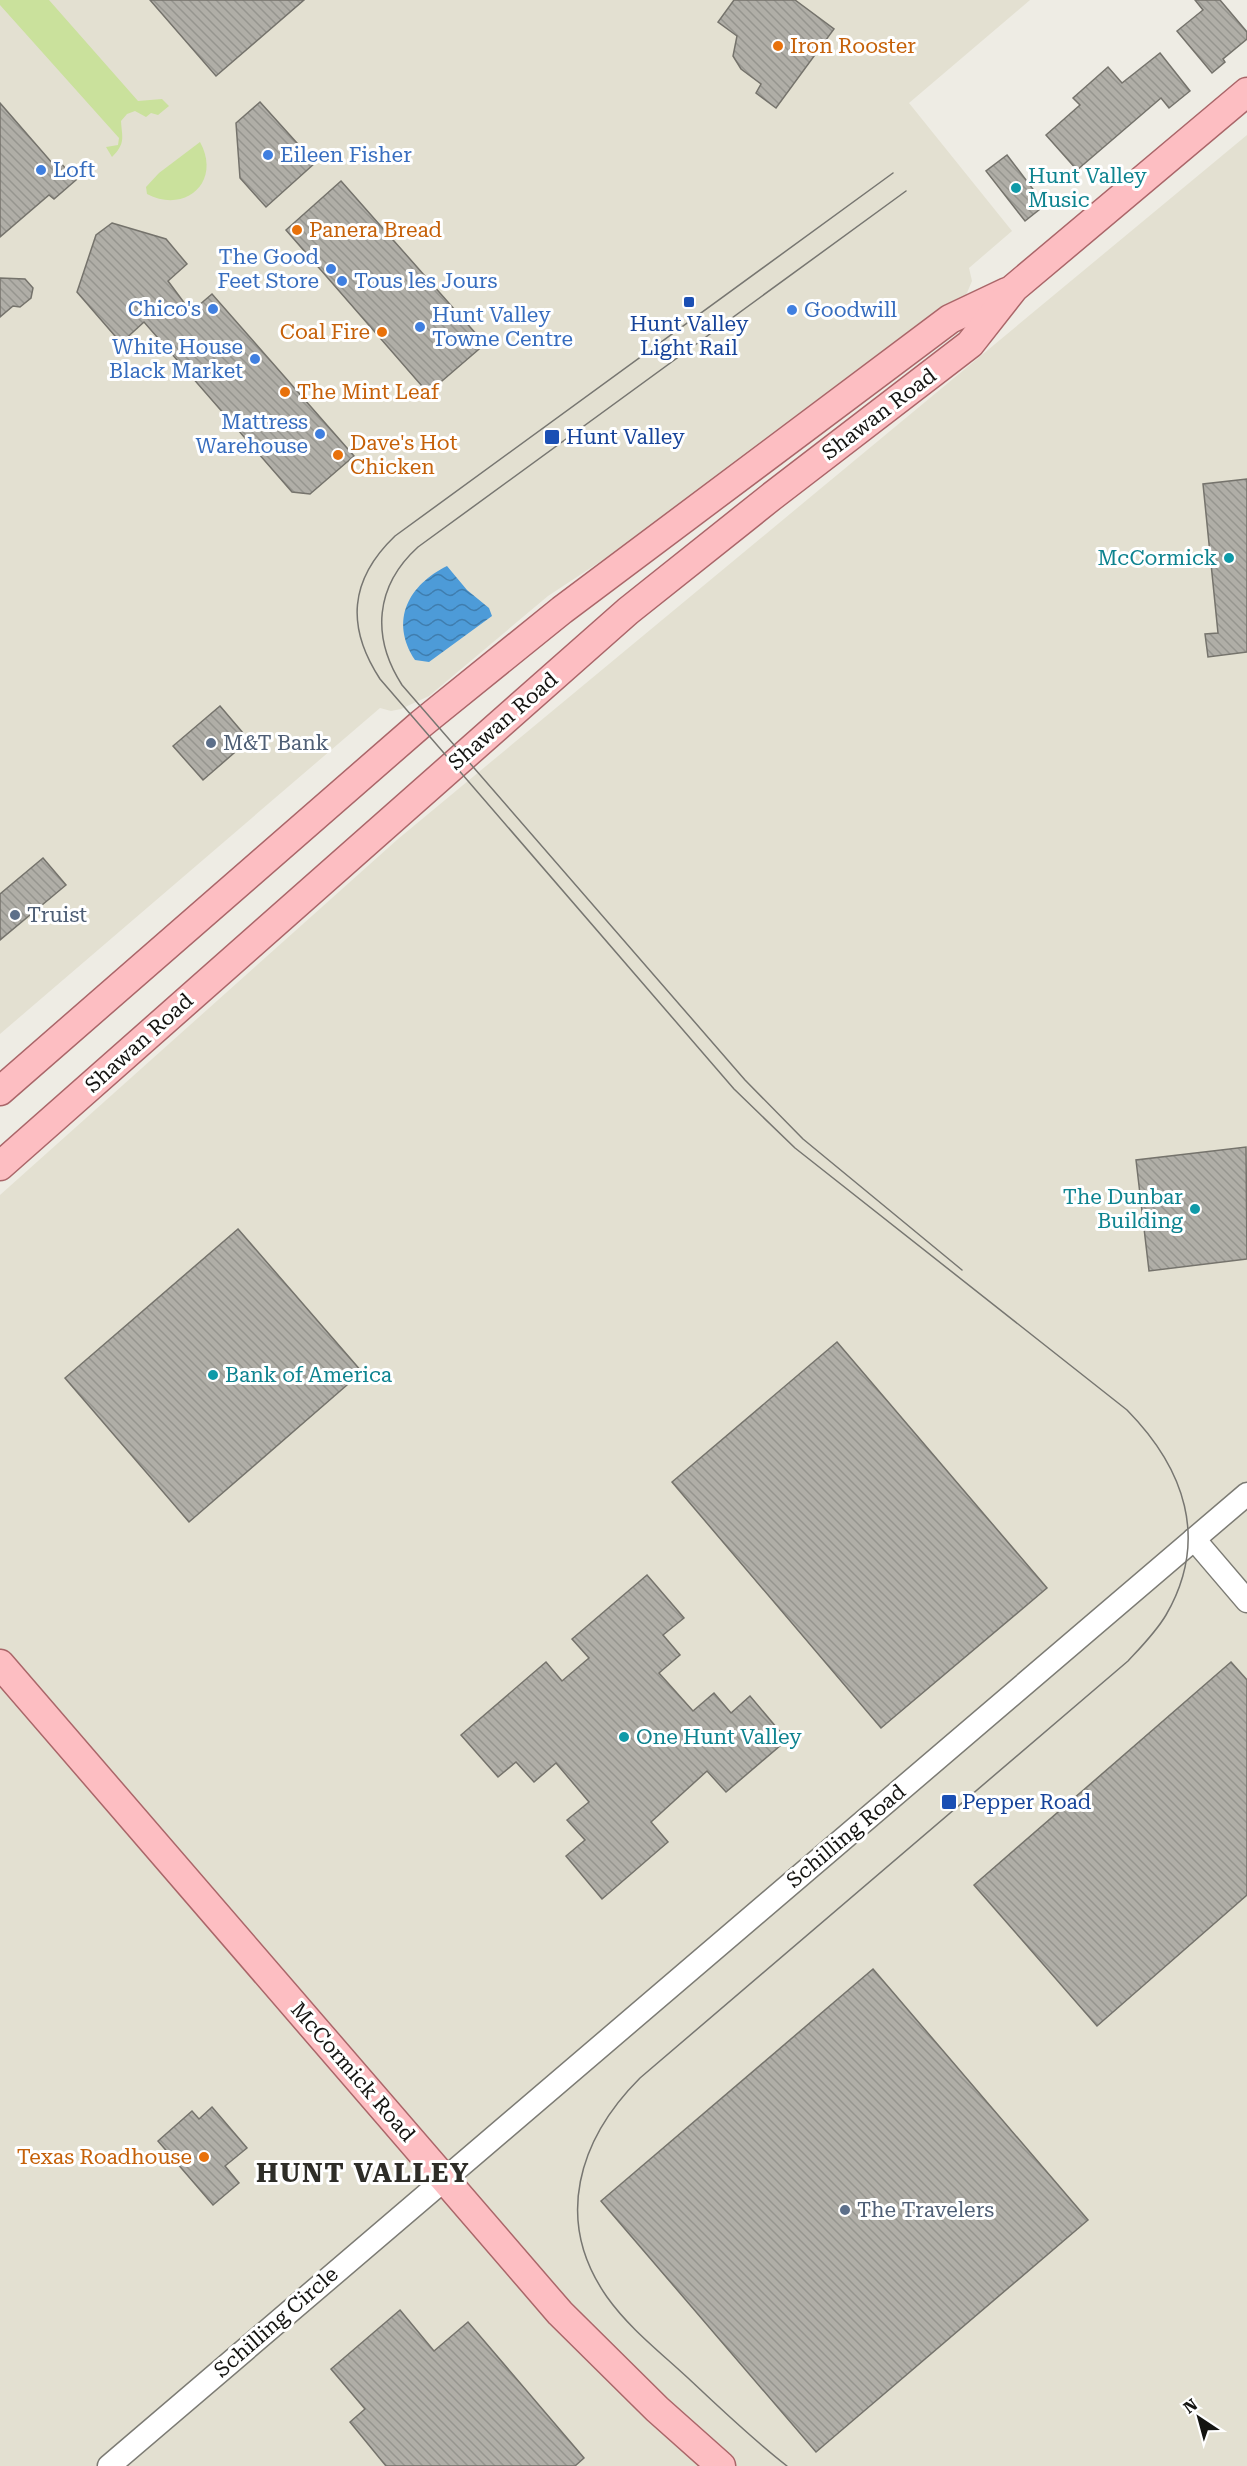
<svg xmlns="http://www.w3.org/2000/svg" width="1247" height="2466" font-family="'Roboto Serif',serif">
<style>
.built{fill:#e3e0d1}
.garden{fill:#cae19c}
.water{fill:url(#water-waves)}
.building{fill:url(#building-back-hatch);stroke:#75736c;stroke-width:1.5}
.lines{fill:none;stroke-linecap:round;stroke-linejoin:round}
.minor-casing{stroke:#7c7b74;stroke-width:25}
.major-casing{stroke:#aa6669;stroke-width:31}
.minor{stroke:#fff;stroke-width:22}
.major{stroke:#fdbec2;stroke-width:28}
.tram{stroke:#777671;stroke-width:1.5}
.food-dot{fill:#e8710a;stroke:#fff;stroke-width:2}
.shop-dot{fill:#3f7fe0;stroke:#fff;stroke-width:2}
.culture-dot{fill:#0f9aa8;stroke:#fff;stroke-width:2}
.transit-dot{fill:#1a4fb4;stroke:#fff;stroke-width:2}
.service-dot{fill:#5c6f8a;stroke:#fff;stroke-width:2}
.labels{text-anchor:middle;dominant-baseline:central;stroke-width:6;stroke-linejoin:round;paint-order:stroke}
.food-label{font-size:21px;fill:#c56008;stroke:#fff;text-anchor:start}
.shop-label{font-size:21px;fill:#366cbe;stroke:#fff;text-anchor:start}
.culture-label{font-size:21px;fill:#0d838f;stroke:#fff;text-anchor:start}
.transit-label{font-size:21px;fill:#164399;stroke:#fff;text-anchor:start}
.street-label{font-size:21px;fill:#141411;stroke:#fff}
.service-label{font-size:21px;fill:#4e5e75;stroke:#fff;text-anchor:start}
.district-label{font-size:27px;font-weight:bold;letter-spacing:1.5px;fill:#2e2d27;stroke:#fff}
</style>
<defs>
<pattern id="water-waves" width="16" height="10" patternUnits="userSpaceOnUse" patternTransform="scale(1.5)"><rect width="16" height="10" fill="#4d9bd8"/><path d="M0 5q4-4 8 0t8 0" fill="none" stroke="#3f7dae"/></pattern>
<pattern id="building-back-hatch" width="6" height="6" patternUnits="userSpaceOnUse" patternTransform="scale(1.5)"><rect width="6" height="6" fill="#b0aea7"/><path d="M-1 5l2 2M0 0l6 6M5-1l2 2" fill="none" stroke="#96958f"/></pattern>
</defs>
<rect width="100%" height="100%" fill="#eeece4"/>
<g class="built">
<path d="M0 0H1030L909 103 1012 231 969 268 972 281 964 300 709 490 548 596 429 696 401 709 391 711 380 708 0 1034Z"/>
<path d="M1247 135V2466H0V1195L398 839Z"/>
</g>
<g class="garden">
<path d="M0 0H49L138 101 162 99 169 106 158 115 151 113 146 117 135 111 127 114 121 121C122 138 126 143 112 157L106 147 118 145 119 138 0 5Z"/>
<path d="M200 142C222 182 185 214 147 194L146 187 159 173Z"/>
</g>
<path class="water" d="M447 566 467 590 489 608 492 616 429 662 415 660C389 620 409 585 447 566Z"/>
<g class="building">
<path d="M150 0H304L216 76Z"/>
<path d="M734 0H795L834 29 776 108 756 93 761 84 741 69 733 56 737 36 718 22Z"/>
<path d="M1195 0H1220L1247 32V39L1223 59 1225 62 1212 73 1177 31 1203 10Z"/>
<path d="M1160 53 1190 91 1169 108 1161 98 1077 170 1046 135 1080 105 1073 98 1108 67 1122 83Z"/>
<path d="M260 102 315 163 266 207 240 178 236 123Z"/>
<path d="M0 103 53 164 58 160 76 180 54 199 49 195 0 237Z"/>
<path d="M1007 155 1045 205 1025 221 986 171Z"/>
<path d="M341 181 485 344 428 393 286 230Z"/>
<path d="M112 223 166 239 187 264 168 281 191 312 212 294 354 456 310 494 292 492 144 322 121 343 77 292 96 235Z"/>
<path d="M0 278 25 279 33 288 31 298 20 307 13 306 0 317Z"/>
<path d="M1247 479V652L1208 657 1205 634 1218 633 1203 484Z"/>
<path d="M220 706 249 740 203 780 173 746Z"/>
<path d="M43 858 66 885 0 940V894Z"/>
<path d="M1246 1147 1247 1259 1149 1271 1136 1160Z"/>
<path d="M238 1229 362 1372 189 1522 65 1378Z"/>
<path d="M837 1342 1047 1588 881 1728 672 1482Z"/>
<path d="M647 1575 684 1618 663 1635 680 1655 659 1673 693 1711 714 1693 731 1713 750 1696 787 1740 726 1792 707 1771 651 1822 668 1842 602 1899 566 1856 585 1840 567 1820 589 1802 556 1763 534 1782 516 1762 498 1777 461 1735 546 1662 562 1681 589 1658 572 1639Z"/>
<path d="M1231 1662 1247 1680V1895L1097 2026 974 1885Z"/>
<path d="M873 1969 1088 2220 816 2452 601 2201Z"/>
<path d="M212 2107 247 2148 225 2166 239 2183 213 2205 158 2141 192 2111 199 2119Z"/>
<path d="M400 2310 434 2351 468 2322 584 2458 575 2466H386L350 2422 365 2409 331 2369Z"/>
</g>
<g class="lines">
<g class="minor-casing">
<g id="minor">
<path d="M1194 1539 1247 1601"/>
<path d="M109 2466 1247 1494"/>
</g>
</g>
<g class="major-casing">
<g id="major">
<path d="M0 1091 421 724 562 610 950 319 1007 292"/>
<path d="M0 1166 628 611 771 497 970 344 1014 288 1247 92"/>
<path d="M0 1664 560 2313 657 2409 721 2466"/>
</g>
</g>
<use href="#minor" class="minor"/>
<use href="#major" class="major"/>
<g class="tram">
<path d="M906 191 418 547C375 586 371 637 402 685L745 1080 803 1139 962 1270"/>
<path d="M787 2466C752 2439 720 2408 688 2378 660 2352 629 2328 607 2297 553 2220 579 2139 640 2078L1128 1661C1142 1646 1156 1632 1166 1615 1210 1539 1184 1468 1127 1410L795 1148 734 1089 380 679C346 627 349 580 395 536L893 173"/>
</g>
</g>
<g class="food-dot">
<circle cx="778" cy="46" r="6"/>
<circle cx="297" cy="230" r="6"/>
<circle cx="382" cy="332" r="6"/>
<circle cx="285" cy="392" r="6"/>
<circle cx="338" cy="455" r="6"/>
<circle cx="204" cy="2157" r="6"/>
</g>
<g class="shop-dot">
<circle cx="268" cy="155" r="6"/>
<circle cx="41" cy="170" r="6"/>
<circle cx="331" cy="269" r="6"/>
<circle cx="342" cy="281" r="6"/>
<circle cx="213" cy="309" r="6"/>
<circle cx="792" cy="310" r="6"/>
<circle cx="420" cy="327" r="6"/>
<circle cx="255" cy="359" r="6"/>
<circle cx="320" cy="434" r="6"/>
</g>
<g class="culture-dot">
<circle cx="1016" cy="188" r="6"/>
<circle cx="1229" cy="558" r="6"/>
<circle cx="1195" cy="1209" r="6"/>
<circle cx="213" cy="1375" r="6"/>
<circle cx="624" cy="1737" r="6"/>
</g>
<g class="transit-dot">
<rect x="683" y="296" width="12" height="12" rx="3"/>
<rect x="544" y="429" width="16" height="16" rx="3"/>
<rect x="941" y="1794" width="16" height="16" rx="3"/>
</g>
<g class="service-dot">
<circle cx="211" cy="743" r="6"/>
<circle cx="15" cy="915" r="6"/>
<circle cx="845" cy="2210" r="6"/>
</g>
<g class="labels">
<g class="food-label">
<text x="790" y="46">Iron Rooster</text>
<text x="309" y="230">Panera Bread</text>
<text x="370" y="332" text-anchor="end">Coal Fire</text>
<text x="297" y="392">The Mint Leaf</text>
<text x="350" y="443">Dave's Hot<tspan x="350" dy="24">Chicken</tspan></text>
<text x="192" y="2157" text-anchor="end">Texas Roadhouse</text>
</g>
<g class="shop-label">
<text x="280" y="155">Eileen Fisher</text>
<text x="53" y="170">Loft</text>
<text x="319" y="257" text-anchor="end">The Good<tspan x="319" dy="24">Feet Store</tspan></text>
<text x="354" y="281">Tous les Jours</text>
<text x="201" y="309" text-anchor="end">Chico's</text>
<text x="804" y="310">Goodwill</text>
<text x="432" y="315">Hunt Valley<tspan x="432" dy="24">Towne Centre</tspan></text>
<text x="243" y="347" text-anchor="end">White House<tspan x="243" dy="24">Black Market</tspan></text>
<text x="308" y="422" text-anchor="end">Mattress<tspan x="308" dy="24">Warehouse</tspan></text>
</g>
<g class="culture-label">
<text x="1028" y="176">Hunt Valley<tspan x="1028" dy="24">Music</tspan></text>
<text x="1217" y="558" text-anchor="end">McCormick</text>
<text x="1183" y="1197" text-anchor="end">The Dunbar<tspan x="1183" dy="24">Building</tspan></text>
<text x="225" y="1375">Bank of America</text>
<text x="636" y="1737">One Hunt Valley</text>
</g>
<g class="transit-label">
<text x="689" y="324" text-anchor="middle">Hunt Valley<tspan x="689" dy="24">Light Rail</tspan></text>
<text x="566" y="437">Hunt Valley</text>
<text x="962" y="1802">Pepper Road</text>
</g>
<g class="street-label">
<text transform="translate(879 414) rotate(-37)">Shawan Road</text>
<text transform="translate(503 721) rotate(-41)">Shawan Road</text>
<text transform="translate(139 1043) rotate(-42)">Shawan Road</text>
<text transform="translate(846 1836) rotate(-40)">Schilling Road</text>
<text transform="translate(353 2072) rotate(49)">McCormick Road</text>
<text transform="translate(276 2322) rotate(-41)">Schilling Circle</text>
</g>
<g class="service-label">
<text x="223" y="743">M&amp;T Bank</text>
<text x="27" y="915">Truist</text>
<text x="857" y="2210">The Travelers</text>
</g>
<g class="district-label">
<text x="363" y="2173">HUNT VALLEY</text>
</g>
</g>
<g transform="translate(1199 2418) rotate(324)" stroke="#ffffff" stroke-width="4.5" paint-order="stroke">
<path d="M0-4.5L10 22L0 15L-10 22Z" fill="#141411"/>
<text y="-9" font-size="16" font-weight="bold" text-anchor="middle" fill="#141411">N</text>
</g>
</svg>
